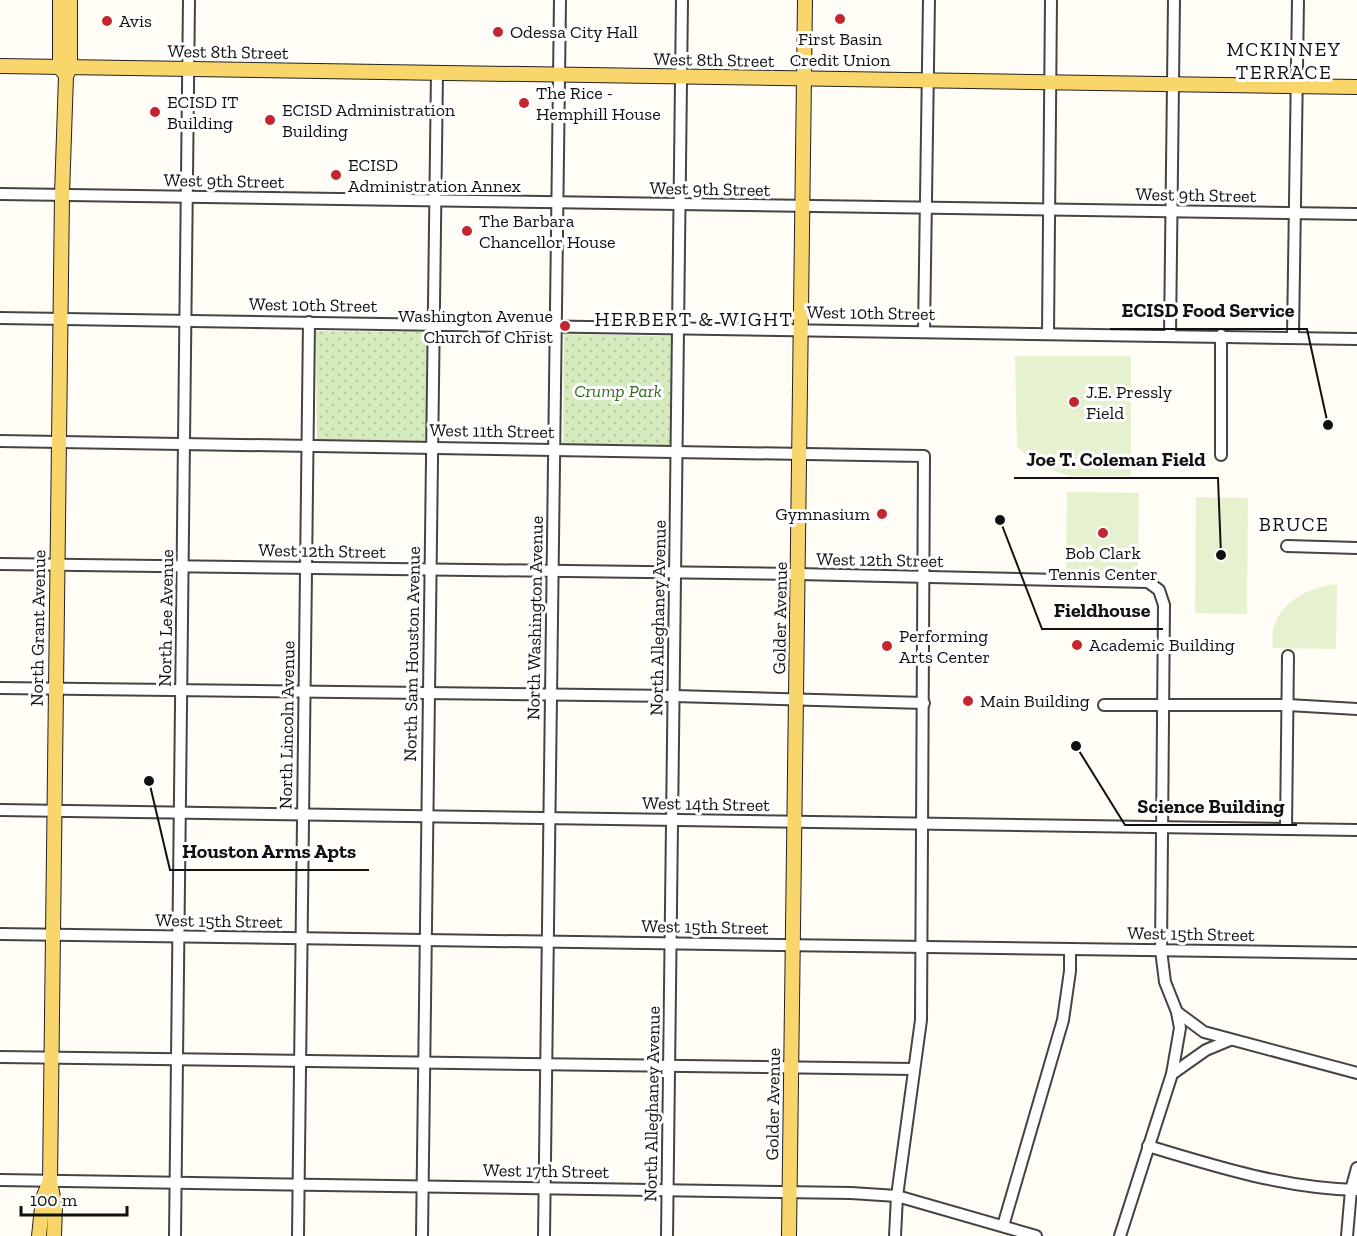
<svg xmlns="http://www.w3.org/2000/svg" width="1357" height="1236" font-family="'Zilla Slab',serif">
<style>
.grass{fill:url(#grass-dots)}
.pitch{fill:#e6f2cf}
.lines{fill:none;stroke-linecap:round;stroke-linejoin:round}
.minor-casing{stroke:#444;stroke-width:14}
.major-casing{stroke:#222;stroke-width:16}
.minor{stroke:#fff;stroke-width:10}
.major{stroke:#f9d66b;stroke-width:14}
.poi-dot{fill:#c4262e;stroke:#fff;stroke-width:2}
.labels{text-anchor:middle;dominant-baseline:central;stroke-width:6;stroke-linejoin:round;paint-order:stroke}
.poi-label{font-size:18px;fill:#111;stroke:#fff;text-anchor:start}
.street-label{font-size:18px;fill:#111;stroke:#fff}
.park-label{font-size:18px;font-style:italic;fill:#2f6b1f;stroke:#fff}
.neighbourhood-label{font-size:20px;letter-spacing:1.5px;fill:#111;stroke:#fff}
.leader{fill:none;stroke:#111;stroke-width:2}
.callout-dot{fill:#111;stroke:#fff;stroke-width:2}
.callout-label{font-size:20px;text-anchor:middle;font-weight:bold;fill:#111;stroke:#fff;stroke-width:6;stroke-linejoin:round;paint-order:stroke}
</style>
<defs>
<pattern id="grass-dots" width="8" height="8" patternUnits="userSpaceOnUse" patternTransform="scale(1.5)"><rect width="8" height="8" fill="#d5ebbd"/><path d="M2 2h.1M6 6h.1" fill="none" stroke="#b6c8a1" stroke-width="1.8" stroke-linecap="round"/></pattern>
</defs>
<rect width="100%" height="100%" fill="#fffdf5"/>
<g class="grass">
<path d="M316 331 427 332 426 444 317 443Z"/>
<path d="M564 334 673 336 672 448 563 446Z"/>
</g>
<g class="pitch">
<path d="M1015 356H1131V476H1070L1040 467 1017 447Z"/>
<path d="M1067 492 1139 493 1138 575 1066 574Z"/>
<path d="M1196 497 1248 498 1247 614 1195 613Z"/>
<path d="M1337 584 1336 649 1273 648C1267 608 1303 588 1337 584Z"/>
</g>
<g class="lines">
<g class="minor-casing">
<g id="minor">
<path d="M0 194 1357 214"/>
<path d="M0 318 1357 339"/>
<path d="M924 331 929 0"/>
<path d="M1048 333 1051 0"/>
<path d="M1170 335 1174 0"/>
<path d="M1293 336 1298 0"/>
<path d="M0 441 924 456 921 1020 897 1196 895 1236"/>
<path d="M1221 455V335"/>
<path d="M1287 546 1357 548"/>
<path d="M0 564 798 574 1148 582 1159 590 1164 605 1161 950 1165 982 1177 1012 1180 1028 1172 1074"/>
<path d="M0 688 674 696 924 703"/>
<path d="M1104 705H1288L1357 709"/>
<path d="M0 810 1357 830"/>
<path d="M1286 829 1288 656"/>
<path d="M0 934 1357 953"/>
<path d="M1177 1012 1204 1032 1357 1073"/>
<path d="M0 1057 914 1069"/>
<path d="M1148 1146C1217 1167 1284 1188 1357 1190"/>
<path d="M0 1180 851 1193 897 1196 1036 1236"/>
<path d="M1003 1226 1063 1020 1070 971V949"/>
<path d="M175 1236 189 0"/>
<path d="M298 1236 309 322"/>
<path d="M422 1236 437 72"/>
<path d="M544 1236 560 0"/>
<path d="M667 1236 682 0"/>
<path d="M1120 1236 1172 1074 1206 1050 1230 1040"/>
<path d="M1347 1236 1351 1190 1357 1168"/>
</g>
</g>
<g class="major-casing">
<g id="major">
<path d="M60 0V68L65 74"/>
<path d="M0 66 1357 87"/>
<path d="M39 1236 43 1198 50 1181"/>
<path d="M54 1236 55 1208 50 1181 62 195 66 76 70 68V0"/>
<path d="M789 1236 805 0"/>
</g>
</g>
<use href="#minor" class="minor"/>
<use href="#major" class="major"/>
</g>
<g class="poi-dot">
<circle cx="840" cy="19" r="6"/>
<circle cx="107" cy="21" r="6"/>
<circle cx="498" cy="32" r="6"/>
<circle cx="524" cy="103" r="6"/>
<circle cx="155" cy="112" r="6"/>
<circle cx="270" cy="120" r="6"/>
<circle cx="336" cy="175" r="6"/>
<circle cx="467" cy="231" r="6"/>
<circle cx="565" cy="326" r="6"/>
<circle cx="1074" cy="402" r="6"/>
<circle cx="882" cy="514" r="6"/>
<circle cx="1103" cy="533" r="6"/>
<circle cx="1077" cy="645" r="6"/>
<circle cx="887" cy="646" r="6"/>
<circle cx="968" cy="701" r="6"/>
</g>
<g class="labels">
<g class="poi-label">
<text x="119" y="21">Avis</text>
<text x="510" y="32">Odessa City Hall</text>
<text x="840" y="39" text-anchor="middle">First Basin<tspan x="840" dy="21">Credit Union</tspan></text>
<text x="536" y="93">The Rice -<tspan x="536" dy="21">Hemphill House</tspan></text>
<text x="167" y="102">ECISD IT<tspan x="167" dy="21">Building</tspan></text>
<text x="282" y="110">ECISD Administration<tspan x="282" dy="21">Building</tspan></text>
<text x="348" y="165">ECISD<tspan x="348" dy="21">Administration Annex</tspan></text>
<text x="479" y="221">The Barbara<tspan x="479" dy="21">Chancellor House</tspan></text>
<text x="553" y="316" text-anchor="end">Washington Avenue<tspan x="553" dy="21">Church of Christ</tspan></text>
<text x="1086" y="392">J.E. Pressly<tspan x="1086" dy="21">Field</tspan></text>
<text x="870" y="514" text-anchor="end">Gymnasium</text>
<text x="1103" y="553" text-anchor="middle">Bob Clark<tspan x="1103" dy="21">Tennis Center</tspan></text>
<text x="899" y="636">Performing<tspan x="899" dy="21">Arts Center</tspan></text>
<text x="1089" y="645">Academic Building</text>
<text x="980" y="701">Main Building</text>
</g>
<g class="street-label">
<text transform="translate(228 52) rotate(1)">West 8th Street</text>
<text transform="translate(714 60) rotate(1)">West 8th Street</text>
<text transform="translate(224 181) rotate(1)">West 9th Street</text>
<text transform="translate(710 189) rotate(1)">West 9th Street</text>
<text transform="translate(1196 195) rotate(1)">West 9th Street</text>
<text transform="translate(313 305) rotate(1)">West 10th Street</text>
<text transform="translate(871 313) rotate(1)">West 10th Street</text>
<text transform="translate(492 431) rotate(1)">West 11th Street</text>
<text transform="translate(322 551) rotate(1)">West 12th Street</text>
<text transform="translate(880 560) rotate(1)">West 12th Street</text>
<text transform="translate(166 618) rotate(-89)">North Lee Avenue</text>
<text transform="translate(535 618) rotate(-89)">North Washington Avenue</text>
<text transform="translate(658 618) rotate(-89)">North Alleghaney Avenue</text>
<text transform="translate(780 618) rotate(-89)">Golder Avenue</text>
<text transform="translate(38 628) rotate(-89)">North Grant Avenue</text>
<text transform="translate(412 654) rotate(-89)">North Sam Houston Avenue</text>
<text transform="translate(287 725) rotate(-89)">North Lincoln Avenue</text>
<text transform="translate(706 804) rotate(1)">West 14th Street</text>
<text transform="translate(219 921) rotate(1)">West 15th Street</text>
<text transform="translate(705 927) rotate(1)">West 15th Street</text>
<text transform="translate(1191 934) rotate(1)">West 15th Street</text>
<text transform="translate(652 1104) rotate(-89)">North Alleghaney Avenue</text>
<text transform="translate(773 1104) rotate(-89)">Golder Avenue</text>
<text transform="translate(546 1171) rotate(1)">West 17th Street</text>
</g>
<g class="park-label">
<text x="618" y="391">Crump Park</text>
</g>
<g class="neighbourhood-label">
<text x="1284" y="49">MCKINNEY<tspan x="1284" dy="23">TERRACE</tspan></text>
<text x="694" y="319">HERBERT &amp; WIGHT</text>
<text x="1294" y="524">BRUCE</text>
</g>
</g>
<path class="leader" d="M1328 425L1307 329H1110M1221 555L1218 478H1014M1000 520L1042 629H1163M1076 746L1125 825H1297M149 781L170 870H369"/>
<g class="callout-dot">
<circle cx="1328" cy="425" r="6"/>
<circle cx="1221" cy="555" r="6"/>
<circle cx="1000" cy="520" r="6"/>
<circle cx="1076" cy="746" r="6"/>
<circle cx="149" cy="781" r="6"/>
</g>
<g class="callout-label">
<text x="1208" y="317">ECISD Food Service</text>
<text x="1116" y="466">Joe T. Coleman Field</text>
<text x="1102" y="617">Fieldhouse</text>
<text x="1211" y="813">Science Building</text>
<text x="269" y="858">Houston Arms Apts</text>
</g>
<path d="M21 1206v9h106v-9" fill="none" stroke="#111111" stroke-width="3"/>
<text x="30" y="1206" font-size="18" fill="#111111" stroke="#ffffff" stroke-width="4.5" paint-order="stroke">100 m</text>
</svg>
